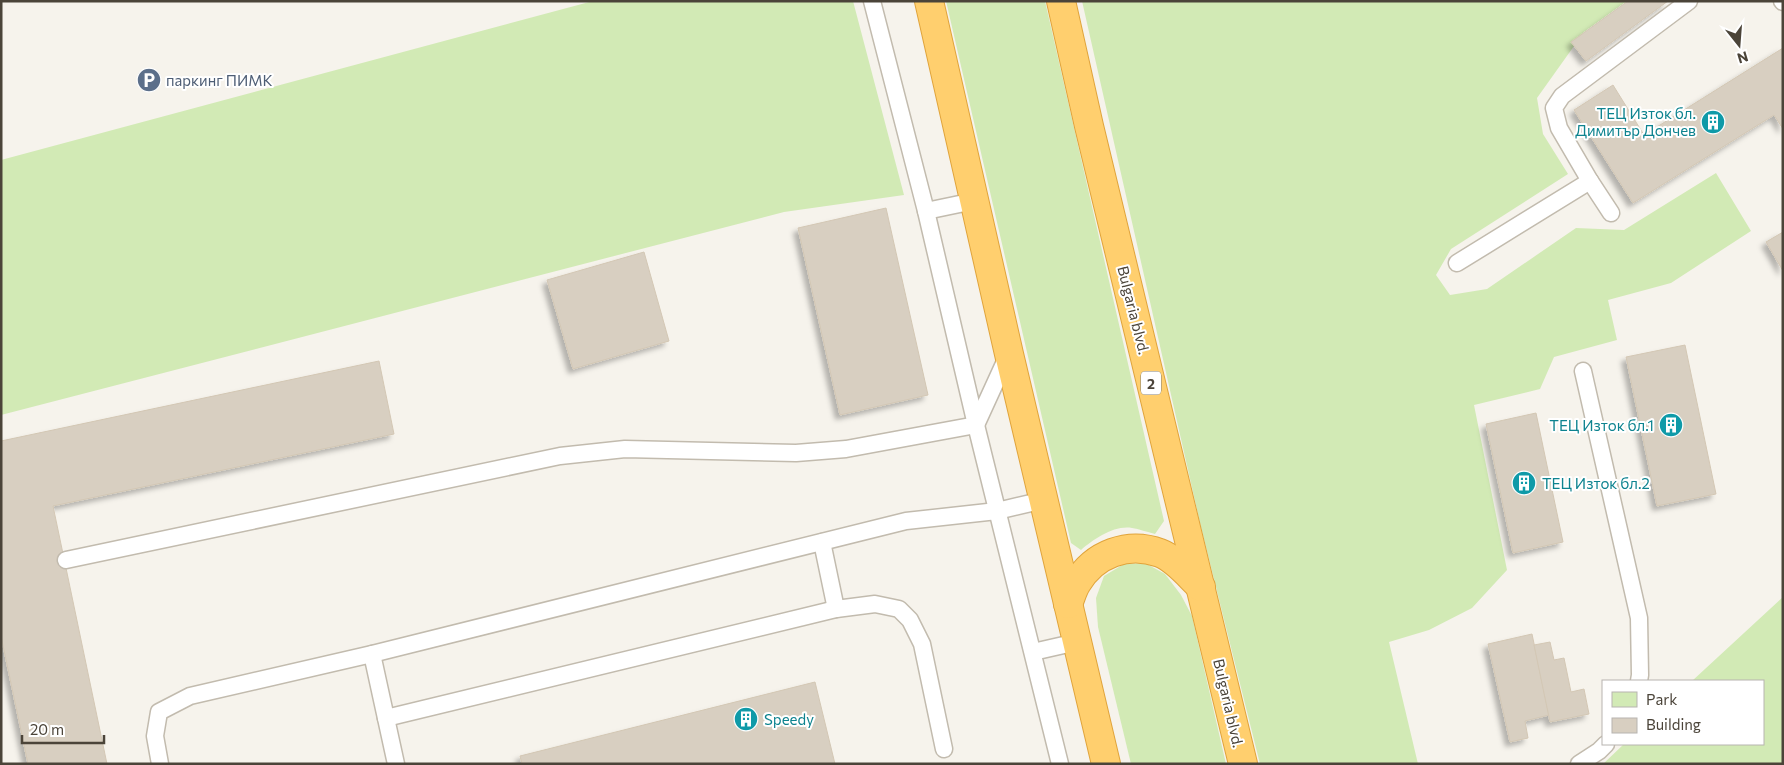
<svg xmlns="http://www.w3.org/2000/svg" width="1784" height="765" font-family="Commissioner,sans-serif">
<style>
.green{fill:#d2eab5}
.building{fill:#d8cfc1;stroke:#d3c7b4;filter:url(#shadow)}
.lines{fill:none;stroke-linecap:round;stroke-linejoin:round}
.lane-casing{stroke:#c2bbae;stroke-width:19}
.highway-casing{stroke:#e0a43c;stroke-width:30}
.lane{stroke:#fff;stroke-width:16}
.highway{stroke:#ffcf6e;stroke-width:28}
.labels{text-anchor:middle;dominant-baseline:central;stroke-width:4;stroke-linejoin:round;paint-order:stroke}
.shield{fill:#fff;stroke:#817c74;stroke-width:1}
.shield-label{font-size:14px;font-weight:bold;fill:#4b4439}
.service-label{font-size:15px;fill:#4e5e75;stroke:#fff;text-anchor:start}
.culture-label{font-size:15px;fill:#0d838f;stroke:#fff;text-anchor:end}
.street-label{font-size:15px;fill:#4b4439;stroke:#fff}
</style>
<defs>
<filter id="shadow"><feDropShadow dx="-4.5" dy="4.5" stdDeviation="2.5" flood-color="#0004"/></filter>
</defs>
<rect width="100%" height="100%" fill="#f6f3ec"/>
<g class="green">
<path d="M593 1H853L904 195 784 212 1 415V160Z"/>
<path d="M946 1H1045L1164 521 1155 534C1147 532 1139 529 1132 528 1114 525 1094 539 1081 550L1071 543Z"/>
<path d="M1082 1H1627L1584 32 1537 98 1543 134 1568 174 1451 249 1436 275 1450 295 1487 289 1576 228 1624 230 1716 173 1751 231 1671 283 1608 300 1617 340 1554 357 1540 389 1474 405 1507 570 1472 608 1429 630 1389 642 1418 764H1260L1200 523Z"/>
<path d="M1145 563 1165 574 1181 595 1192 616 1226 764H1131L1098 627 1096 598 1104 576 1124 564Z"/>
<path d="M1783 597V764H1603L1624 744H1763V681H1692Z"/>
</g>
<g class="building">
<path d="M1628 1H1668L1586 61 1571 42Z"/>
<path d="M1783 48V129L1774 115 1633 203 1574 110 1613 85 1644 135Z"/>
<path d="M886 208 928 395 840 415 798 228Z"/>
<path d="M1783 232V271L1766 242Z"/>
<path d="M644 252 669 341 573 369 547 280Z"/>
<path d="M1685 345 1716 494 1657 506 1626 357Z"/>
<path d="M379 361 394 434 53 506 107 764H28L1 636V441Z"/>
<path d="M1536 413 1563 542 1513 553 1486 424Z"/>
<path d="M1532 634 1549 715 1525 721 1528 738 1510 742 1488 644Z"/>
<path d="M1550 642 1554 660 1564 658 1571 692 1584 689 1589 714 1550 722 1534 645Z"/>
<path d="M815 682 835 764H522L520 756Z"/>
</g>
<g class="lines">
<g class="lane-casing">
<g id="lane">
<path d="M872 1 926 211 976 425 1060 764"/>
<path d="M1782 1 1783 2"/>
<path d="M926 211 974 201"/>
<path d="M1611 213 1590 181 1559 128 1554 108 1562 96 1689 1"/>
<path d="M1457 263 1590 181"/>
<path d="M1583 371 1639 618 1640 675 1639 681"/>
<path d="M822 542 836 609"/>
<path d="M66 560 560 456 625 449 796 453 846 449 976 425 1008 355"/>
<path d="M1033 652 1077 642"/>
<path d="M372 654 396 764"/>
<path d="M386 718 836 609 875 604 899 609 910 620 922 644 944 749"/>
<path d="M160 764 155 736 159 712 190 696 372 654 906 521 997 511 1044 500"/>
<path d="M1579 764 1599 751 1606 744"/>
</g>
</g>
<g class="highway-casing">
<g id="highway">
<path d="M929 1 1009 354 1106 764"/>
<path d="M1061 1 1089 126 1243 764"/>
<path d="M1068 604C1071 597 1073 589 1077 583 1094 554 1128 541 1160 553 1176 559 1189 576 1201 587"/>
</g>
</g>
<use href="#lane" class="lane"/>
<use href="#highway" class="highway"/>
</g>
<defs>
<g id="parking-disc" transform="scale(1.25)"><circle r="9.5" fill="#5c6f8a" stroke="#fff"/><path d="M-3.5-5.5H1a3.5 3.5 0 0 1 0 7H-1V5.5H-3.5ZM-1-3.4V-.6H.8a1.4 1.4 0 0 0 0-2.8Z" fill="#fff"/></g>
<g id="building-disc" transform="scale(1.25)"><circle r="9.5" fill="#0f9aa8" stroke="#fff"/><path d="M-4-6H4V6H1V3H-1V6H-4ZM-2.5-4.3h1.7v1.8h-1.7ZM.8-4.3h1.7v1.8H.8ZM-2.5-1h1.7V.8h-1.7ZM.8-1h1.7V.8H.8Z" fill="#fff"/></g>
</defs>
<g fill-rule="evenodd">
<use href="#parking-disc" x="149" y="80"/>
<use href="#building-disc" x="1713" y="122"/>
<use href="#building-disc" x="1671" y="425"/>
<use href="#building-disc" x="1524" y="483"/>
<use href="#building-disc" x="746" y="719"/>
</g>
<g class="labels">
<rect class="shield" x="1141" y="371.5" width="20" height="23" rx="4"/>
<g class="shield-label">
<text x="1151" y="383">2</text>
</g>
<g class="service-label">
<text x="166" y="80">паркинг ПИМК</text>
</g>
<g class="culture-label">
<text x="1696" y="113">ТЕЦ Изток бл.<tspan x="1696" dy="17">Димитър Дончев</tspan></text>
<text x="1654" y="425">ТЕЦ Изток бл.1</text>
<text x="1542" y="483" text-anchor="start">ТЕЦ Изток бл.2</text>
<text x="764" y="719" text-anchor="start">Speedy</text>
</g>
<g class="street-label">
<text transform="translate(1134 310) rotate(76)">Bulgaria blvd.</text>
<text transform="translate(1229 703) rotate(77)">Bulgaria blvd.</text>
</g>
</g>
<rect width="1784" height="765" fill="none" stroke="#4b4439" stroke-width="5"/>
<rect x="1602" y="680" width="162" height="65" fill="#ffffff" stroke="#b7b4b0"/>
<rect x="1612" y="692" width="25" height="15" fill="#d2eab5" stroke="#b7b4b0"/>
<text x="1646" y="705" font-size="15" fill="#4b4439">Park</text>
<rect x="1612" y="718" width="25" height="15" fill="#d8cfc1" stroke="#b7b4b0"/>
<text x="1646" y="730" font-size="15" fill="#4b4439">Building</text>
<g transform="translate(1739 45) rotate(163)" stroke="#ffffff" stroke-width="4" paint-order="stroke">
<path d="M0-4L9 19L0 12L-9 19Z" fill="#4b4439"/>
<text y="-8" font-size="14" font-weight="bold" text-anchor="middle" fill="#4b4439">N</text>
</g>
<path d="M22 735v8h82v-8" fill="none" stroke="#4b4439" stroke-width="2.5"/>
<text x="30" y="735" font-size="15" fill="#4b4439" stroke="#ffffff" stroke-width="4" paint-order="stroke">20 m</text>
</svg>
